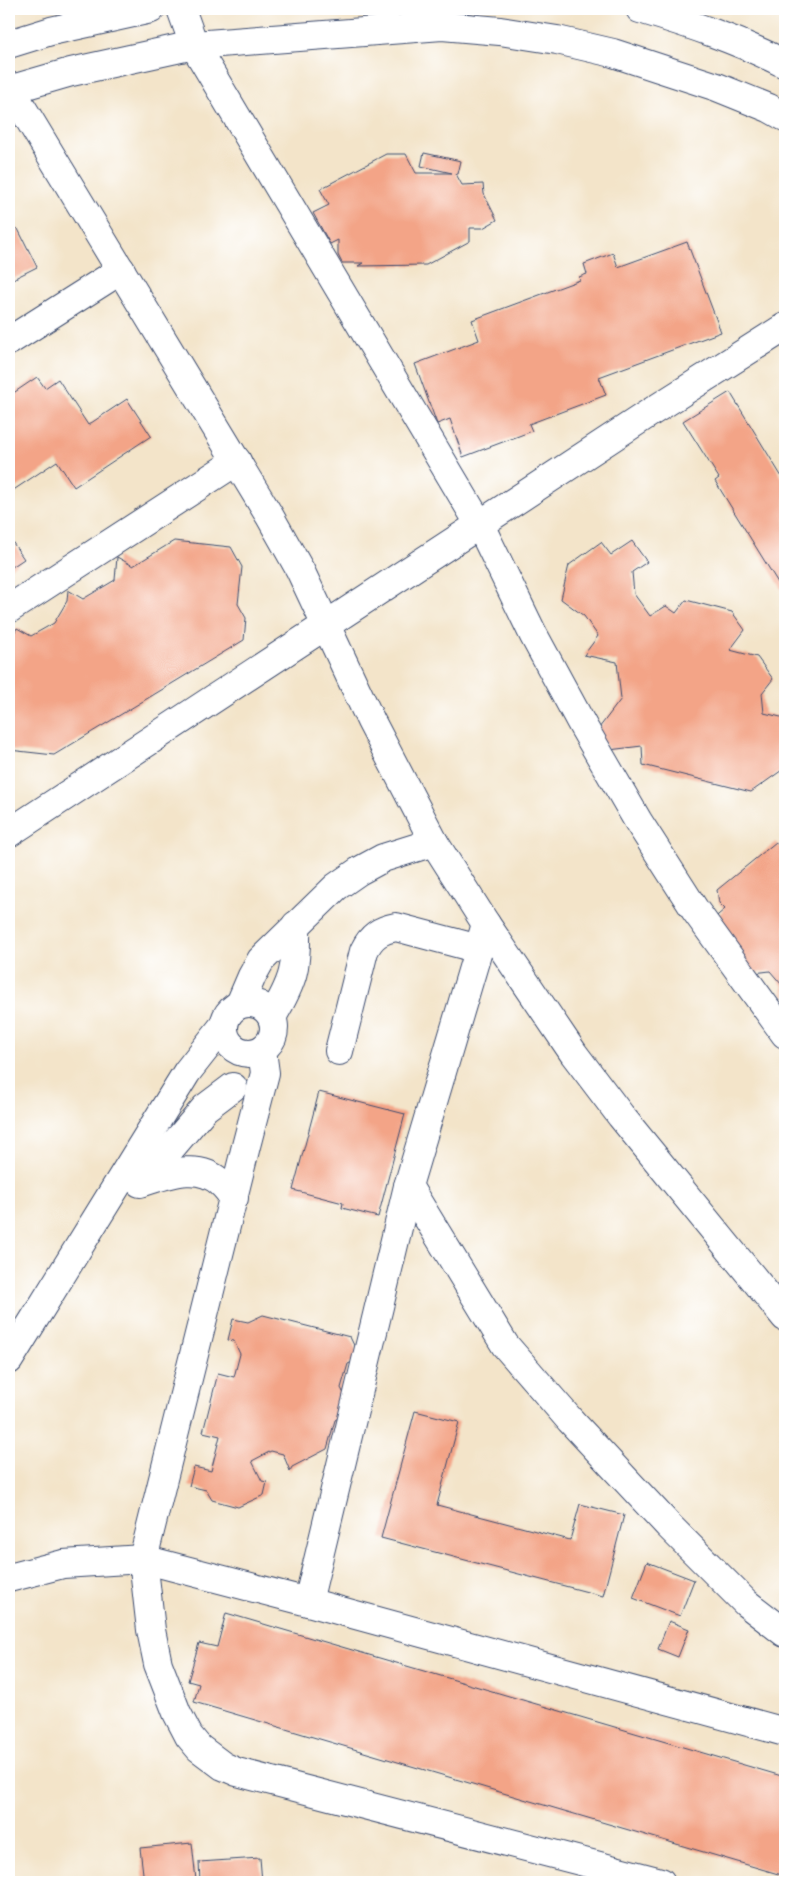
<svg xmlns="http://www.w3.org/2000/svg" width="794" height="1891" font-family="'IM FELL English',serif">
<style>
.building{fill:#f3a487}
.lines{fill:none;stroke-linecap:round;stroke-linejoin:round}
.minor-casing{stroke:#3b4a6e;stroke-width:30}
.minor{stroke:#fff;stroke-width:28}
</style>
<rect width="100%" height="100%" fill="#fff"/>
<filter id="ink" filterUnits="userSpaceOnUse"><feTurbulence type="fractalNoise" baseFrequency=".02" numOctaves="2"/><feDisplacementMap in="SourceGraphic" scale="10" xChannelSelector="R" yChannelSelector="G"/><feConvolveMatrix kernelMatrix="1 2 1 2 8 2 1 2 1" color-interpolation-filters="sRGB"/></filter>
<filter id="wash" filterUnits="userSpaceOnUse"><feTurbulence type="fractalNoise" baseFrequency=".0096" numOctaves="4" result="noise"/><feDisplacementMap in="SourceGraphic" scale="20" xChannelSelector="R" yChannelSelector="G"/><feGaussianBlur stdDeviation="1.12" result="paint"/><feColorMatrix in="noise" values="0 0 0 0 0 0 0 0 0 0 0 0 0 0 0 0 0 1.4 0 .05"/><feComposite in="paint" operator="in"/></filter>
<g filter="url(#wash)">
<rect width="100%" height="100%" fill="#f3e4c9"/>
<g id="blocks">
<g class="building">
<path d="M424 153 461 161 458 174H456L462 185 483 184 484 194 497 220 483 228H470V241L426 265 358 266 363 263H342L338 255V240L330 244 313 213 329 205 320 189 386 154H406L416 173H452L421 166Z"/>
<path d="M9 227 18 229 37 267 9 281Z"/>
<path d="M687 242 721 332 599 377 606 395 529 424 532 431 463 457 450 419 437 424 415 364 479 340 472 320 580 280 579 277 587 274 584 264 613 253 618 267Z"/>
<path d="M37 377 45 388 58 379 88 425 127 399 151 436 74 487 57 461 9 493V396Z"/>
<path d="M730 392 785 482V594L715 481 719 478 683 421Z"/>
<path d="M9 537 24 559 9 569Z"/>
<path d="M174 541 231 547 242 567 238 604 246 618 244 640 54 755 9 750V642L17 628 31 636 54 623 67 601 68 590 83 599 115 580 117 557 133 566Z"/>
<path d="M632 541 647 562 632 572 634 594 650 616 666 606 676 613 686 600 732 612 745 630 730 650 757 657 773 679 762 693 764 713 785 718V768L751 792 643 765 642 746 609 750 596 732 621 699 617 662 584 655 598 636 584 616 561 599 569 565 601 542 611 555Z"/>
<path d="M776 842 785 853V997L783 995 782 985 770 971 754 973 711 921 725 909 719 903 717 890Z"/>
<path d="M319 1092 405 1114 378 1217 342 1208 343 1203 293 1190Z"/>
<path d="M263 1315 350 1337 360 1358 348 1364 341 1388 347 1400 343 1415 335 1420 327 1449 292 1467 290 1471 283 1454 271 1451 252 1461 262 1481 267 1482 264 1495 238 1507 212 1500 206 1490 189 1486 194 1467 211 1471 220 1436 203 1432 218 1373 234 1377 240 1354 234 1341 228 1340 233 1319 248 1322Z"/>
<path d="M415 1411 459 1422 437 1505 570 1540 580 1504 624 1515 603 1596 381 1538Z"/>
<path d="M647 1562 694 1580 680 1616 633 1598Z"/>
<path d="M226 1613 785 1777V1876L194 1702 199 1684 188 1681 199 1643 217 1647Z"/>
<path d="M669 1621 689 1629 678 1657 658 1649Z"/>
<path d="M192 1843 196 1880 172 1882H144L140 1848Z"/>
<path d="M260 1858 262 1882H200L199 1862Z"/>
</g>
</g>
</g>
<g filter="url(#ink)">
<use href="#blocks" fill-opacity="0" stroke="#3b4a6e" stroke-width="1"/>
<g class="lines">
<g class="minor-casing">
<g id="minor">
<path d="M181 9 194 45 480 525 533 634 584 728 638 821 695 910 785 1034"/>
<path d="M640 9C690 24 738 40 785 64"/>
<path d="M9 44 51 31 151 9"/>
<path d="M9 86 269 515 300 570 371 721 434 842 486 924 574 1054 621 1116 785 1317"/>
<path d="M9 90 71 72 194 45 442 26 500 31 557 40 613 53 717 87 769 108 785 117"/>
<path d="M9 341 121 270"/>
<path d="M9 609 237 461"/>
<path d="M9 833 651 412 785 327"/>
<circle cx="249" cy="1028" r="25"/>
<path d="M240 1004 252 976 261 960 336 887 359 871 383 858 434 842"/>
<path d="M272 1017C294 980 297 968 296 925"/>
<path d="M262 1051 265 1073 246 1146 143 1559 151 1630 158 1664 177 1713 189 1736 199 1748 223 1766 237 1772 661 1882"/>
<path d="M339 1051 364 951C371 936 380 930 396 927L479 949"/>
<path d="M142 1182 205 1108 233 1087"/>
<path d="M140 1183C166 1175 198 1161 221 1183 226 1187 230 1193 234 1198"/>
<path d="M408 1186 505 1345 570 1420 668 1525 746 1603 785 1633"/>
<path d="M9 1360 187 1072 224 1025"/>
<path d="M9 1578 63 1564 143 1559 308 1602 785 1732"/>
<path d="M308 1602 408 1186 486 924"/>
</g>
</g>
<use href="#minor" class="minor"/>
</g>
</g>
<rect width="794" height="1891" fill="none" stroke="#fff" stroke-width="30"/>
</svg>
